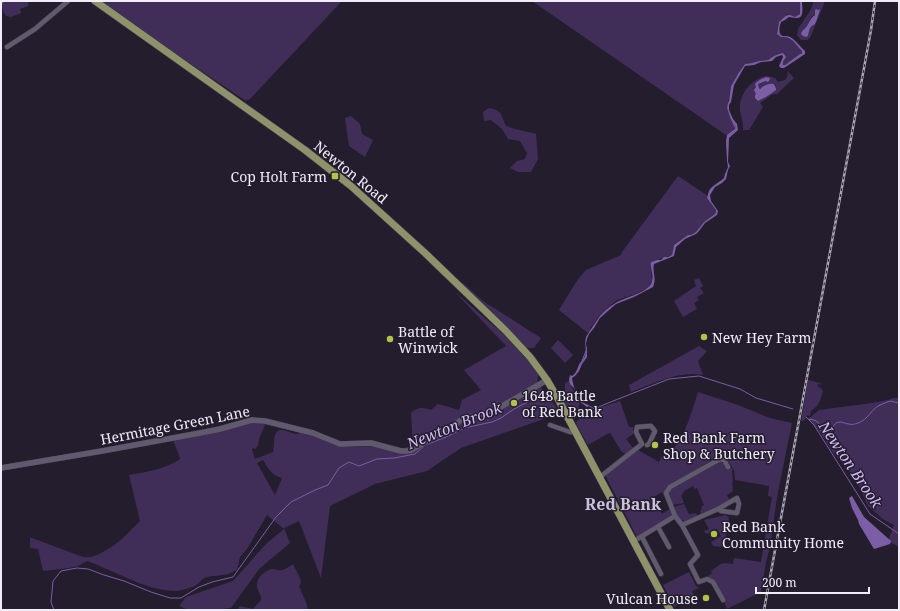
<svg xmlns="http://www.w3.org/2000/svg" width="900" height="611" font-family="'Noto Serif',serif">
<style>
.green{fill:#402e59;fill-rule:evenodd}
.water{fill:#7c5ea6}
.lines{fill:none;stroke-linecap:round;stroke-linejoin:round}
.stream{stroke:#7c5ea6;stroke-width:1}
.minor-casing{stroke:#3f3948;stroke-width:5.5}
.tertiary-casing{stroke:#3f3948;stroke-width:6}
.primary-casing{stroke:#3f3948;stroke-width:8}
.minor{stroke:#61596d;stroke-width:4.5}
.tertiary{stroke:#61596d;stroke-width:5.5}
.primary{stroke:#8e926b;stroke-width:7}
.rail-casing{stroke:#aba6b3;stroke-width:2.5}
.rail{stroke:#241d2e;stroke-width:1;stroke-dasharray:3;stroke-linecap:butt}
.poi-dot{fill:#b3c24b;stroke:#241d2e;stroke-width:1.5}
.labels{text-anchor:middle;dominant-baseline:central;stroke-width:3;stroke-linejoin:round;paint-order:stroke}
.street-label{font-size:14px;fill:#f0ecf8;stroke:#241d2e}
.poi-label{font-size:14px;fill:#f0ecf8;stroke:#241d2e;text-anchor:start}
.water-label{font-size:15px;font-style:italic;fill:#d3bcf8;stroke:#241d2e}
.quarter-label{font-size:16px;font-weight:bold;fill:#cbc2d9;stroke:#241d2e}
</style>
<rect width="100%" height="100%" fill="#241d2e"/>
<g class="green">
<path d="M1 1H29L28 6 20 9 21 13 11 17 6 16C3 12 1 6 1 1Z"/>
<path d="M97 1H342L249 100 248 99 246 101Z"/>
<path d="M532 1H800V14L795 17 787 14 779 22 777 34 783 37C791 37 798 46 803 52L802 54H800L785 65H782C782 61 784 57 784 54L774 56 768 60 759 61 752 63 745 64 731 86 727 108 731 120 736 127C735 131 730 134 726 135Z"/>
<path d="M814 1H825L810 38 807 40H801L797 35 798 29 810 11ZM816 9 820 10 816 22 814 25 810 27 808 35 804 29 809 25 811 17 815 14Z"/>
<path d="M788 71 794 78 777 94H773L760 103 763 107 749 130H743C744 121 739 113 740 105 741 92 753 78 766 76 770 76 772 77 775 78L778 82C786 80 787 80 788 71ZM766 77H768V81L758 84 759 88 760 89C764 85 769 83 775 84L776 88V90L766 97 758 101 755 98C757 92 757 87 759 81Z"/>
<path d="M489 108C502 110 501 115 506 126L515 129 536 134 538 159 531 172H518L510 168 517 161 525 159 527 153 520 141 508 139 502 129 491 120 484 121 483 112Z"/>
<path d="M351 116 360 124 362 134 373 140 365 157 349 146 345 118Z"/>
<path d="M678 176 708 196 707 198 716 210 717 212 715 214 704 222 696 232 691 235H688L674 245 672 255 651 262V267L652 281 648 288 641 291 636 294 617 300 601 314 591 327 588 333 559 310 578 279 586 270 621 255 622 252Z"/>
<path d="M699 278 703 286 700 288 704 293 697 297 699 300 694 303 697 309 683 317 674 301 696 286 694 280Z"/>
<path d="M463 283 483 301 541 338 534 348H525L462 285Z"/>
<path d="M454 291 519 348 538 374V377L537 382 559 411 541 420 461 448 427 471 375 484 330 506 321 578 299 521 284 528 290 543 259 569 231 608 216 610H188L179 606 186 597 233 581 266 544 284 529 267 515 247 549 240 557 237 570C234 571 231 573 229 574 221 576 212 575 204 578 201 580 198 584 195 586 192 587 189 588 186 589 158 598 114 570 87 561L78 566 69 568 43 571 38 549 30 548V538H32L83 557C90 558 95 556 101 553 118 545 127 534 140 521L129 475C147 472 165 469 180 459L179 455 173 440 245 423 266 422 259 439 258 446 255 449 253 448 252 449 255 459 273 452C275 446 272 432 280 430 283 429 292 434 296 434H299V431L305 433V434L351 447 379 446 393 450 413 446 411 413C417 407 423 407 431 410L438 404 459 410 462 400 481 390 464 370 506 346ZM263 460C268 468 272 476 282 478L275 495 257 463Z"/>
<path d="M558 340 573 355 565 363 551 348Z"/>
<path d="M699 346 707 351 698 361 703 375C680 370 652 384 631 392L629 385Z"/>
<path d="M808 380 820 383 822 385 818 384V387L821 388 823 391 820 401 817 406 811 411 810 416 807 415 805 420 801 421Z"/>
<path d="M569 381 580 404 578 406 583 412 574 419 559 394 565 392V383Z"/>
<path d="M698 392 738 405 770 418 787 422H788L792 423 777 497 770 547 766 562 761 592 727 609 724 601 710 582 708 576 712 573 711 571C722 564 718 562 733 564L734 558 761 562 772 497 768 496 769 486 735 480 734 470 724 455 718 456 668 487 665 491 670 506 669 507 662 492 652 498 662 514 670 509 673 515 637 537 606 477V475L638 450 659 462 662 456C665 455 668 454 670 452 684 441 693 408 698 392Z"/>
<path d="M893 398H899V547L888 541 894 525 884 520 868 506 858 484 845 465 834 454 820 432 808 419 819 410 872 403 888 400Z"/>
<path d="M620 401 629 427H633V434L626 439 634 449 627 455 621 451 611 434 609 433 588 445 576 424 577 421 592 409 594 411 601 407Z"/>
<path d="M723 456 733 470 732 471 733 482H732L733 491 727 495 729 499 727 501V502L702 515 700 511 702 509 701 507 704 505 697 488 695 489 693 486 684 491 683 494 681 495 684 503 672 505C671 502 668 497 669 493 671 482 712 462 723 456Z"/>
<path d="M684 504 689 514 696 513 698 516C681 523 680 524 673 507Z"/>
<path d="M726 515 729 518 724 547 713 546 711 542 721 536 717 529 708 534 705 533 704 531 709 529 704 520Z"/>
<path d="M293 564 300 578 301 583 299 586 307 605 308 610H237L240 606 253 609 261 600C261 593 257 591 257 586 256 578 266 569 273 569 276 569 279 571 282 570 286 569 290 566 293 564Z"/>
<path d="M689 572 696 586 699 588 692 591 695 596 674 607 663 585Z"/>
</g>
<g class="water">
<path d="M800 1H802C802 7 805 19 796 18 793 18 791 17 789 17L785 20 781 22C780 25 778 32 781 35 783 37 787 35 790 37 796 40 800 47 805 51V54L784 68H781L779 66 783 57 782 55 776 57 772 61 761 62 754 65 745 66 734 85 731 102 729 105V110L733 119 737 124 738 130 729 138 728 162 730 166 728 170 726 179 722 183 715 187 710 195 711 201 718 211 717 215 705 223 699 231 696 234 685 239 676 247 674 256 654 264C652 272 657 278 653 287L634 297 616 304 600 318 594 328 589 334 587 339 586 344 587 349V357L582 364 579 371 575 376 572 378C573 385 577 399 584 403 585 404 588 404 589 406L587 407 579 401 574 388 570 384 569 380 570 375 572 376C577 373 577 368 580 363 582 361 584 359 585 356 587 350 584 344 586 337 590 330 595 323 600 316 604 311 613 304 619 301 628 297 651 291 652 281 654 275 650 269 651 262L657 260H661L664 257H668L672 255 674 245 688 235H691L696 232 704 222 715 214 716 212V210L707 198C708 195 708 193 709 191 711 186 720 182 724 178L725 174 728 167 727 161 726 141 727 135 735 129 736 127 731 120 727 108 728 103 729 101 731 86 737 76 738 74 745 64 752 63 759 61 768 60 774 56 782 53 784 54 786 57C785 59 782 61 783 65H785L800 54H802V51C795 44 792 36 781 37L777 34 779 22C785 17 786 12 795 17L800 14Z"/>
<path d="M816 9 819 10 820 9V10L816 22 814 25C808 26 810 33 807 37L803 36 801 34C802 30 805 29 807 26 810 22 810 18 815 15V10Z"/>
<path d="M766 77 770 78 769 81 767 82 766 81 758 84 759 88 760 89C764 85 769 83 774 84L776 88V90L772 93 766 97 758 101 755 98V95L756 94 754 90 756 87 755 84C758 80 762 79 766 77Z"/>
<path d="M852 496 864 517 891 541 890 544 874 549 859 524 858 520 852 508 849 498Z"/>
</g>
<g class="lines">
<g class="stream">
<path d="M733 123 736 129"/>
<path d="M582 361 586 351"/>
<path d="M880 405 890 401 899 403"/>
<path d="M589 406 595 409 603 405 669 379 699 376 740 389 756 398 793 409"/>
<path d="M806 417 814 425 870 514 899 534"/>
<path d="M809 419 814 420 818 422C820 427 820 433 826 436L831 433C832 429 834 422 840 422 843 422 846 424 849 424 852 425 855 424 858 423 868 420 871 409 880 405"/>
<path d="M428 444 446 437 464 428 492 422 501 418 514 409 549 391"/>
<path d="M54 610 51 602 53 581 61 571 77 568 88 569 104 575 124 581 151 592 170 598H181L199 587 212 582 233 577 276 517 291 502 315 490 328 485 339 468 349 462 359 466 377 459 394 458 415 454 425 445"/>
</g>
<g class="minor-casing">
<g id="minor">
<path d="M1 2 2 1"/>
<path d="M7 47 35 29 68 1"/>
<path d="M550 425 570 432H576"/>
<path d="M600 477 642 444 636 432 637 427 651 426 655 431 649 444 647 445"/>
<path d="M682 525 718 509 737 498 739 504 737 513 721 511 718 509"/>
<path d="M658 527 669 547"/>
<path d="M642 537 661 574"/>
<path d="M634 541 675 516"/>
<path d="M723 600 713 582 707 579 699 582 690 564 698 555 682 525 675 516 666 493 670 487 720 459 724 460 728 467"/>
</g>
</g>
<g class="tertiary-casing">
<path id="tertiary" d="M1 468 102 451 200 433 220 429 252 420 265 421 313 433 340 444 371 443 401 451H407L412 450 456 424 462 419 465 417 475 416 497 409 547 380"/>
</g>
<g class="primary-casing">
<path id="primary" d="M95 1 305 150 351 186 425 253 506 331 530 357 547 380 558 399 670 610"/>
</g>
<use href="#minor" class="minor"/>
<use href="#tertiary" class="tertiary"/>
<use href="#primary" class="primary"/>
<g class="rail-casing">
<path id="rail" d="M764 610 871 30 875 1"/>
</g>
<use href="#rail" class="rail"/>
</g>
<g class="poi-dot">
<rect x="331" y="172" width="8" height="8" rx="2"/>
<circle cx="704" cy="337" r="4"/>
<circle cx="390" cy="339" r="4"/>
<circle cx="514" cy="403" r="4"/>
<circle cx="655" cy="445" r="4"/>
<circle cx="714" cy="534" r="4"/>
<circle cx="706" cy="598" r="4"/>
</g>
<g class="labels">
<g class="street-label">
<text transform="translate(351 172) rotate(39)">Newton Road</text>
<text transform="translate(175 425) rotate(-11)">Hermitage Green Lane</text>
</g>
<g class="poi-label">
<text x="327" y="176" text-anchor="end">Cop Holt Farm</text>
<text x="398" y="331">Battle of<tspan x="398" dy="16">Winwick</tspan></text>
<text x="712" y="337">New Hey Farm</text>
<text x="522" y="395">1648 Battle<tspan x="522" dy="16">of Red Bank</tspan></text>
<text x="663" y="437">Red Bank Farm<tspan x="663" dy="16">Shop &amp; Butchery</tspan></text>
<text x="722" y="526">Red Bank<tspan x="722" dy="16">Community Home</tspan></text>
<text x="698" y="598" text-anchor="end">Vulcan House</text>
</g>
<g class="water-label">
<text transform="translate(454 425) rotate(-22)">Newton Brook</text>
<text transform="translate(851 464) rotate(56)">Newton Brook</text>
</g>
<g class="quarter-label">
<text x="623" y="504">Red Bank</text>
</g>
</g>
<rect width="900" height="611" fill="none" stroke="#f0ecf8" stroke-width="4"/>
<path d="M756 587v6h113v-6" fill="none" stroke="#f0ecf8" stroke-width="2"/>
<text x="762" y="587" font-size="12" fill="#f0ecf8" stroke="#241d2e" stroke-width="3" paint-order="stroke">200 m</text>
</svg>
